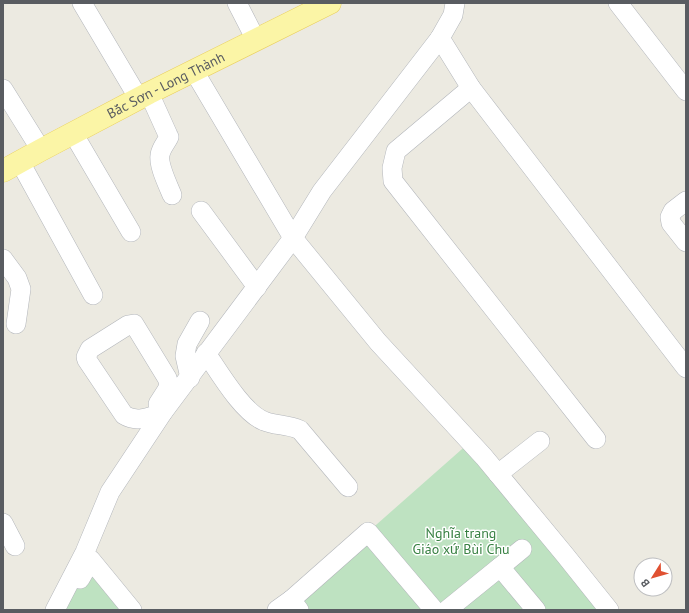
<svg xmlns="http://www.w3.org/2000/svg" width="689" height="613" font-family="'PT Sans',sans-serif">
<style>
.green{fill:#bee2c1}
.lines{fill:none;stroke-linecap:round;stroke-linejoin:round}
.minor-casing{stroke:#b3b6bb;stroke-width:20}
.major-casing{stroke:#eacf5c;stroke-width:23}
.minor{stroke:#fff;stroke-width:19}
.major{stroke:#fbf5a6;stroke-width:22}
.labels{text-anchor:middle;dominant-baseline:central;stroke-width:3;stroke-linejoin:round;paint-order:stroke}
.street-label{font-size:14px;fill:#595c61;stroke:#fff}
.park-label{font-size:14px;fill:#388143;stroke:#fff}
</style>
<rect width="100%" height="100%" fill="#eceae1"/>
<g class="green">
<path d="M470 442 606 610H277L291 600Z"/>
<path d="M85 552 134 610H55Z"/>
</g>
<g class="lines">
<g class="minor-casing">
<g id="minor">
<path d="M82 3 139 99"/>
<path d="M237 3 256 40"/>
<path d="M618 3 686 91"/>
<path d="M440 38 471 88 686 368"/>
<path d="M194 71 293 238 378 342 484 457 565 555 609 610"/>
<path d="M471 88 396 151 392 168 393 181 596 439"/>
<path d="M3 89 41 150"/>
<path d="M149 93 168 135 169 137C166 143 161 148 160 155 158 165 168 185 172 195"/>
<path d="M73 133 131 232"/>
<path d="M20 162 93 295"/>
<path d="M686 201 673 211 670 217 671 223 686 242"/>
<path d="M201 211 257 287"/>
<path d="M3 259 17 278 21 289 16 324"/>
<path d="M206 353C219 372 243 413 264 421 276 426 287 424 300 430L348 487"/>
<path d="M190 378 185 356 187 344 200 321"/>
<path d="M158 404 167 390 169 384 167 378 134 324 128 325 90 349 86 357 87 360 124 415C137 423 150 417 163 412"/>
<path d="M498 474 540 441"/>
<path d="M3 523 15 546"/>
<path d="M500 567 522 549"/>
<path d="M80 579 91 560 132 610"/>
<path d="M291 600 368 532 434 610"/>
<path d="M55 610 85 552 110 492 163 412 293 238 322 191 440 38 453 15 455 3"/>
<path d="M277 610 291 600 299 610"/>
<path d="M447 610 500 567 536 610"/>
</g>
</g>
<g class="major-casing">
<g id="major">
<path id="s1" d="M3 171 41 150 149 93 330 3"/>
</g>
</g>
<use href="#minor" class="minor"/>
<use href="#major" class="major"/>
</g>
<g class="labels">
<g class="street-label">
<text stroke="none"><textPath href="#s1" startOffset="184">Bắc Sơn - Long Thành</textPath></text>
</g>
<g class="park-label">
<text x="461" y="533">Nghĩa trang<tspan x="461" dy="16">Giáo xứ Bùi Chu</tspan></text>
</g>
</g>
<rect width="689" height="613" fill="none" stroke="#595c61" stroke-width="8"/>
<g transform="translate(653 577) rotate(233)"><circle r="19" fill="#ffffff" stroke="#bdbec0"/>
<path d="M0-3L7 15L0 10L-7 15Z" fill="#e05132"/>
<text y="-6" font-size="11" font-weight="bold" text-anchor="middle" fill="#595c61">B</text>
</g>
</svg>
